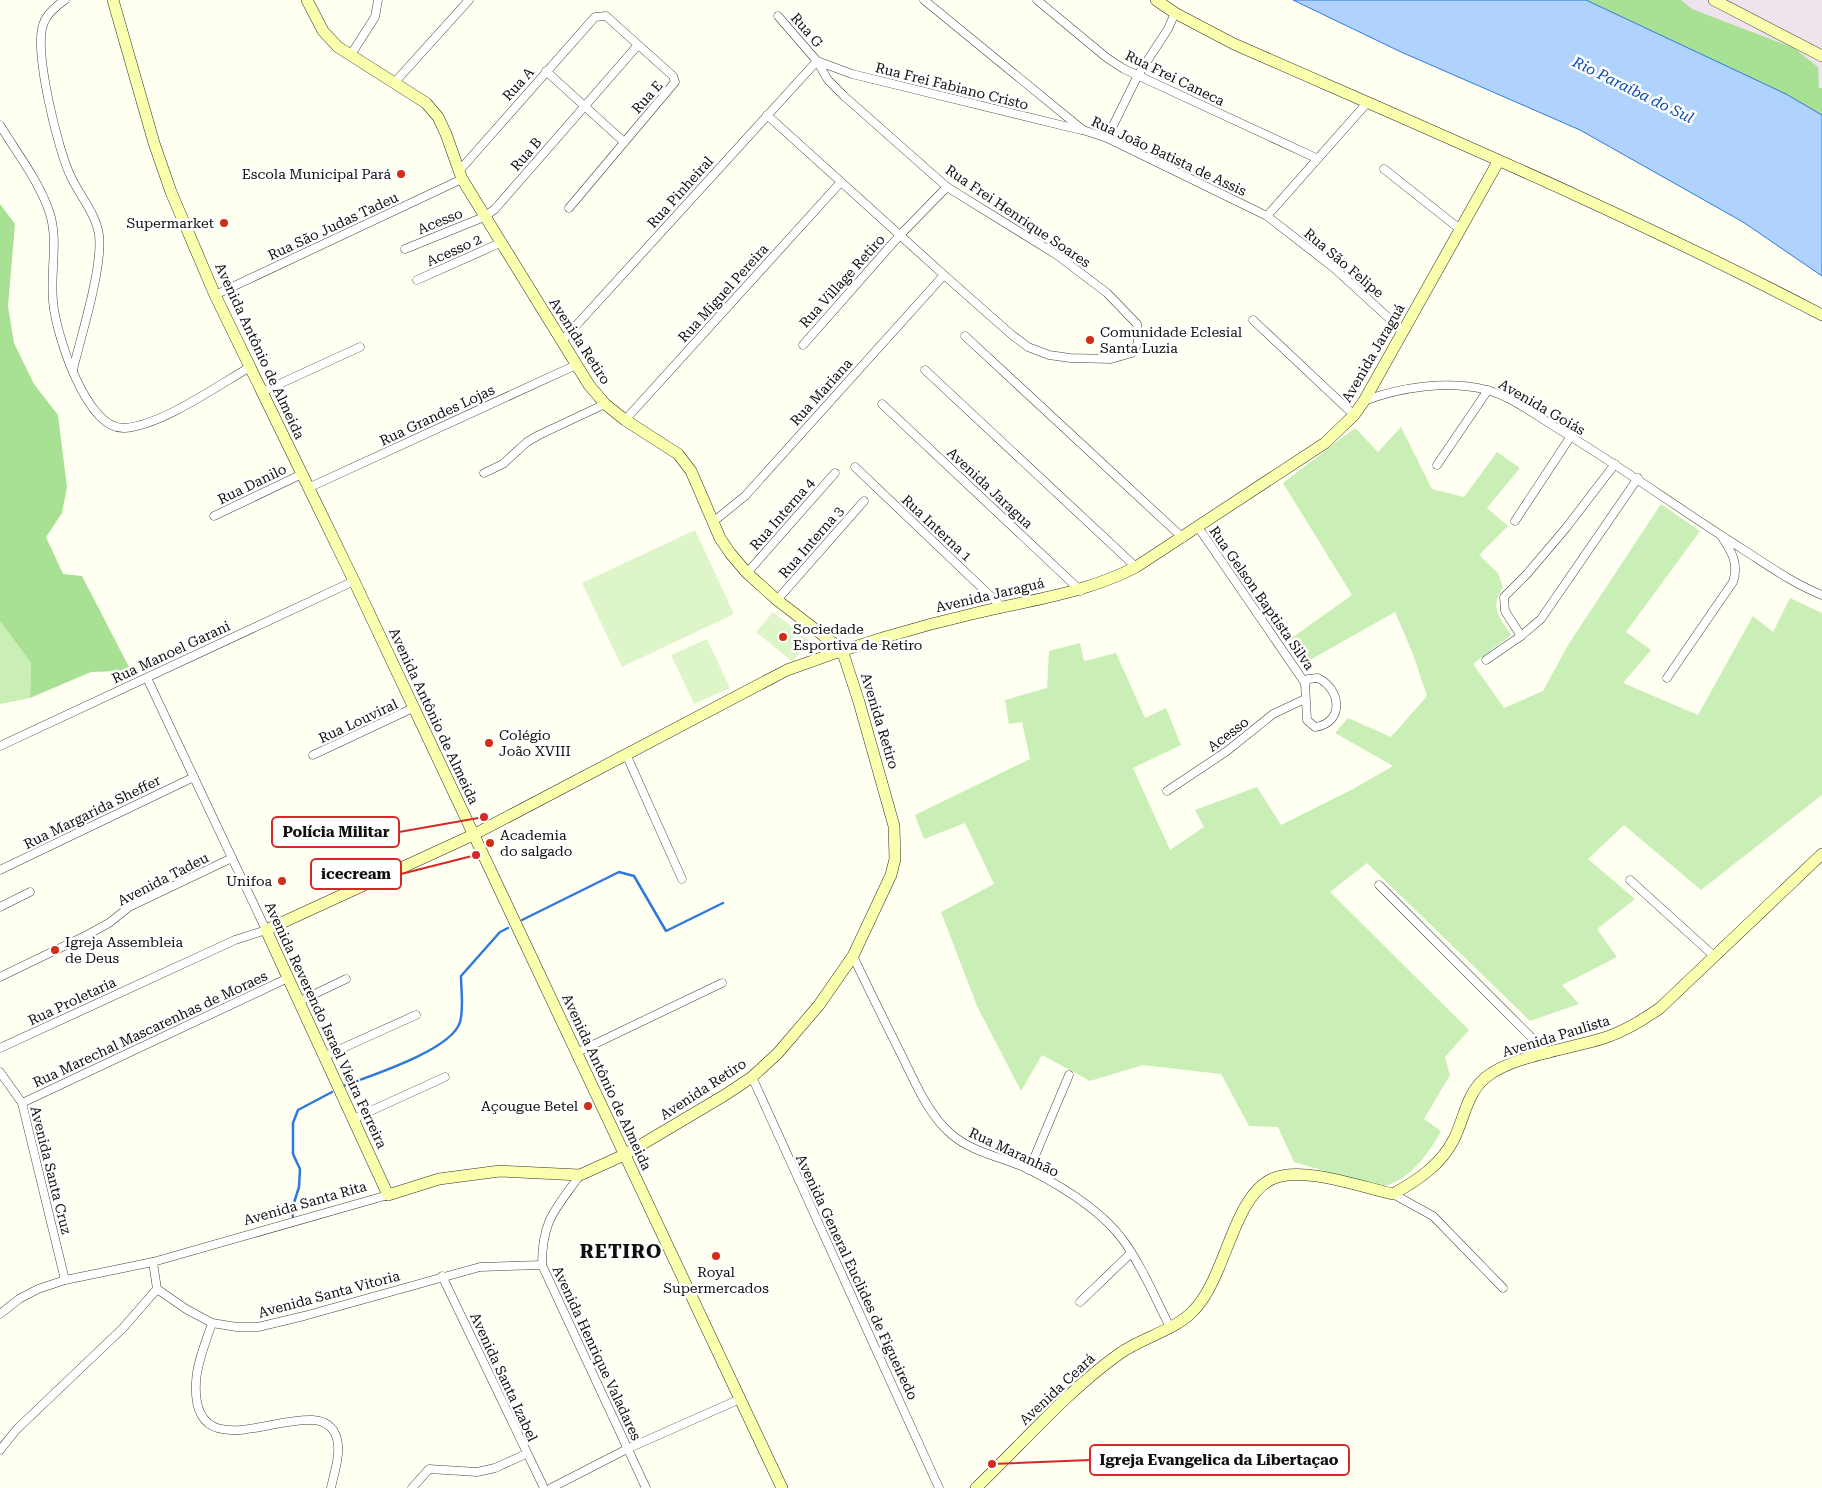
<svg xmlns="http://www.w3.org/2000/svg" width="1822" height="1488" font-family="'Roboto Serif',serif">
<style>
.industrial{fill:#efe3ee}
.green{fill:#caefb6}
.forest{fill:#a9e194}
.pitch{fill:#def5c9}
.water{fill:#b0d3fd;stroke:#2f79dc}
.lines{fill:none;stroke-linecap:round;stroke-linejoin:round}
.stream{stroke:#2f79dc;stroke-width:2.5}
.street-casing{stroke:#434343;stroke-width:9}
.secondary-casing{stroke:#323232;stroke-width:12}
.street{stroke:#fff;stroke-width:8}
.secondary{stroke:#faffad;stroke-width:11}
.poi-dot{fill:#d02e17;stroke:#fff;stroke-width:2}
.labels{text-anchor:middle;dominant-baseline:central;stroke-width:5;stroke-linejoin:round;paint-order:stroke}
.street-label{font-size:14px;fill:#101010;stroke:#fff}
.poi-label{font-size:14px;fill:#101010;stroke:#fff;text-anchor:start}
.water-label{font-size:15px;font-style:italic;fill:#094bb1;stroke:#fff}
.district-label{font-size:19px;font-weight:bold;letter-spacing:1px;fill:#101010;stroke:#fff}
.leader{fill:none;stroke:#d62828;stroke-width:2}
.callout-dot{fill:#d62828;stroke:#fff;stroke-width:2}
.callout{fill:#fff;stroke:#d62828;stroke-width:2}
.callout-label{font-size:15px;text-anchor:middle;font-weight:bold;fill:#101010}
</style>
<rect width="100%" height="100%" fill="#fffff2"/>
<path class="industrial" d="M1586 0H1822V115L1785 94Z"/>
<g class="green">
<path d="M1401 427 1432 489 1464 497 1497 452 1520 468 1487 508 1508 526 1479 555 1498 573 1503 587C1490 609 1498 615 1511 635L1473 664 1504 708 1543 691 1568 645 1661 504 1700 531 1626 632 1651 650 1623 683 1698 715 1753 616 1773 632 1790 598 1822 613V795L1701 890 1624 825 1588 859 1635 899 1597 929 1617 957 1562 985 1579 1004 1530 1021 1367 863 1330 892 1469 1030 1445 1057 1450 1075 1424 1119 1441 1131C1430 1152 1409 1181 1384 1186 1374 1187 1309 1166 1294 1162L1278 1127 1249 1126 1221 1074 1143 1065 1090 1081 1042 1055 1021 1091 977 1006 941 912 994 884 965 823 924 839 915 815 1030 759 1022 722 1009 724 1005 700 1047 688 1049 651 1080 643 1084 661 1116 653 1145 718 1166 708 1181 745 1133 768 1170 850 1204 827 1195 810 1257 787 1281 825 1353 789 1393 766 1335 733 1348 718 1391 737 1427 696 1413 654 1395 612 1303 664 1286 642 1352 595 1283 483 1355 428 1378 452Z"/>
<path d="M0 621 31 663 30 698 0 704Z"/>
</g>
<g class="forest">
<path d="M1586 0H1681L1692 9 1794 48 1818 67 1819 88H1822V115L1785 94Z"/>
<path d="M0 204 15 224 8 306 14 343 34 384 58 415 67 487 62 513 46 537 63 574 82 576 129 667 121 671 91 672 30 698 31 663 0 621Z"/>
</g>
<g class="pitch">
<path d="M695 530 734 614 622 667 582 583Z"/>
<path d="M773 612 809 641 793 662 756 632Z"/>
<path d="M707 639 730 688 694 704 671 655Z"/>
</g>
<path class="water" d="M1293 0H1586L1786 94 1822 115V276L1743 222 1580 130 1401 52Z"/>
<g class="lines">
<g class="stream">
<path d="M522 920 619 872 634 876 666 931 723 903"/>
<path d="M343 1086C370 1076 452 1050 460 1022 464 1008 461 990 461 976L500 932 508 928"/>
<path d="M293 1218 292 1209 299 1187 300 1169 293 1154V1123L298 1110 332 1092"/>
</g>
<g class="street-casing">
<g id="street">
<path d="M65 0C56 6 46 14 43 25 34 52 58 151 71 177 80 196 96 214 99 235 103 268 81 335 73 370"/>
<path d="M924 0 1083 130 1107 138 1267 216 1334 268 1403 331"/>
<path d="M1037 0 1107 58 1124 69 1316 158"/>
<path d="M350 56 375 17 378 0"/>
<path d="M817 61 852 74 1081 130"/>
<path d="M546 71 624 142"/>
<path d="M395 82 469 0"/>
<path d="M767 115 944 275 1012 335 1028 347 1049 355 1070 358 1111 359 1132 353 1138 343 1137 324 1107 293 1057 255 947 187 844 96 828 80 817 61 778 16"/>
<path d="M0 125C16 152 39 181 49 211 59 239 50 271 53 301 55 331 86 431 125 428 162 425 217 386 250 367"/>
<path d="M1107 138 1138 75 1168 29 1175 13"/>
<path d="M1384 169 1461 230"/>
<path d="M459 171 595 17 606 16 673 76 675 82 569 208"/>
<path d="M1267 216 1367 103"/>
<path d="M405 249 484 217 495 209 638 45"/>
<path d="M417 280 500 243"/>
<path d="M215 295 462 179"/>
<path d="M1253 320 1354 415"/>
<path d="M965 336 1183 538"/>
<path d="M562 341 817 61"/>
<path d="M803 345 900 235 947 187"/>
<path d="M925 370 1136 567"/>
<path d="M262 392 360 347"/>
<path d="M1364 401C1400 387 1449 380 1487 390 1510 396 1539 417 1560 430 1623 468 1682 511 1744 550 1769 566 1794 584 1822 595"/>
<path d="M882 404 1081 591"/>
<path d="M625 420 840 183"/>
<path d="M1437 465 1488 390"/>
<path d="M855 467 1002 607"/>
<path d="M484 473 503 464 527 442 539 435 605 404"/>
<path d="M308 488 576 365"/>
<path d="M214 516 302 474"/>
<path d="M1515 521 1571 436"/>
<path d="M713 522 745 496 944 275"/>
<path d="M1198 527 1305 683"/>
<path d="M747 573 835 473"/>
<path d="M777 600 864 501"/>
<path d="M1521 636 1505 611 1504 597 1527 574 1566 528 1615 464"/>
<path d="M1486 660 1521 636 1541 619 1638 478"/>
<path d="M1318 678C1342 690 1344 723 1315 727L1307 720 1305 683 1308 679Z"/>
<path d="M1667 678 1733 582C1739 564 1732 552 1722 537"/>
<path d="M0 746 354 581"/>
<path d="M626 754 682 879"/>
<path d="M313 755 413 708"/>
<path d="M1167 791 1227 751 1273 714 1305 699"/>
<path d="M0 870 194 777"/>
<path d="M1630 880 1714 956"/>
<path d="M1379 885 1548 1054"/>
<path d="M0 907 30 892"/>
<path d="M853 956C868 988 884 1020 900 1052 914 1080 927 1113 951 1134 974 1154 1004 1157 1030 1170 1063 1187 1101 1210 1123 1240 1142 1266 1155 1298 1170 1327"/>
<path d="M0 977 87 935 109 923 129 907 232 858"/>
<path d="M300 1001 346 979"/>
<path d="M0 1048 235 940 266 930 147 678"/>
<path d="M576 1053 722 983"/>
<path d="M325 1056 416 1015"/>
<path d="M0 1072 22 1103 65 1280"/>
<path d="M752 1077 939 1488"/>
<path d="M22 1103 288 978"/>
<path d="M353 1119 445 1077"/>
<path d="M1029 1170 1069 1075"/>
<path d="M580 1175C555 1210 542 1220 542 1265L646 1488"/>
<path d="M1393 1194 1433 1216 1503 1288"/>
<path d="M153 1262 157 1289 186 1309 212 1323 237 1327H258L304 1316 480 1267 542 1265"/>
<path d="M442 1276 544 1488"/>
<path d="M1080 1302 1131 1253"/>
<path d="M0 1314 19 1299 38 1289 65 1280 153 1262 388 1195"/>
<path d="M212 1323C206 1342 197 1362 196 1382 190 1486 322 1380 337 1439 341 1454 334 1473 331 1488"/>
<path d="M0 1450 17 1429 123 1328 157 1289"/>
<path d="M412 1488 429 1469 477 1472 495 1468 526 1454"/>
<path d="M551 1488 627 1449 740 1399"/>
</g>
</g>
<g class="secondary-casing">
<g id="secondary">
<path d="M113 0 154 143 171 192 215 295 354 581 782 1488"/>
<path d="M307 0 323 31 338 47 426 103 438 117 446 134 462 179 589 385 605 404 625 420 678 454 691 471 720 538 730 553 747 573 777 600 842 650 859 702 894 826 895 859 891 875 853 956 819 1005 778 1053 752 1077 725 1095 624 1155 580 1175 500 1171 439 1179 388 1195 266 930 473 835 787 670C849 647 911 628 976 613 1031 600 1086 593 1136 567L1325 443 1354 415 1364 401 1498 162"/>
<path d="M1156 0 1175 13 1234 44C1432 131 1631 215 1822 315"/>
<path d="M1714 0 1822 56"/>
<path d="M976 1488C1023 1443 1066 1392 1119 1354 1142 1337 1175 1331 1194 1310 1226 1277 1233 1197 1272 1179 1302 1165 1361 1187 1393 1194 1418 1180 1441 1165 1454 1139 1464 1119 1467 1093 1485 1078 1512 1055 1572 1049 1607 1037 1627 1030 1643 1020 1660 1008L1822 854"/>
</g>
</g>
<use href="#street" class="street"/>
<use href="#secondary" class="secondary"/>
</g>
<g class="poi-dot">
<circle cx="401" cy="174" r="5"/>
<circle cx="224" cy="223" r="5"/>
<circle cx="1090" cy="340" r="5"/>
<circle cx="783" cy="637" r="5"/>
<circle cx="489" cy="743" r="5"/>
<circle cx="490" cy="843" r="5"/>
<circle cx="282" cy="881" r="5"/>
<circle cx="55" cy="950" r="5"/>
<circle cx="588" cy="1106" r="5"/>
<circle cx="716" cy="1256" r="5"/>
</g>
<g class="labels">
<g class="street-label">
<text transform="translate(807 30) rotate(49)">Rua G</text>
<text transform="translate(1175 78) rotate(26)">Rua Frei Caneca</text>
<text transform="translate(518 84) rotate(-48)">Rua A</text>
<text transform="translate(952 86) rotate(14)">Rua Frei Fabiano Cristo</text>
<text transform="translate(647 97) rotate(-48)">Rua E</text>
<text transform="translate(526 154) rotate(-49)">Rua B</text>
<text transform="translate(1169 156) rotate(25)">Rua João Batista de Assis</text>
<text transform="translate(680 192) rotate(-48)">Rua Pinheiral</text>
<text transform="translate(1018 216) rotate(34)">Rua Frei Henrique Soares</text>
<text transform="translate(440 221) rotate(-22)">Acesso</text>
<text transform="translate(333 226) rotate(-25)">Rua São Judas Tadeu</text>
<text transform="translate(454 250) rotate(-24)">Acesso 2</text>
<text transform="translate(1344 263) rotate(40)">Rua São Felipe</text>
<text transform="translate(842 281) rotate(-48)">Rua Village Retiro</text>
<text transform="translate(723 293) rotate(-48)">Rua Miguel Pereira</text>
<text transform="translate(580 341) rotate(57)">Avenida Retiro</text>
<text transform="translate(260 351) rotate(65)">Avenida Antônio de Almeida</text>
<text transform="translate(1373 353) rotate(-60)">Avenida Jaraguá</text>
<text transform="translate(821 392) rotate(-48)">Rua Mariana</text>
<text transform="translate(1542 407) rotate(30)">Avenida Goiás</text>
<text transform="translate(437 415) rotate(-25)">Rua Grandes Lojas</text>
<text transform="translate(252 484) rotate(-26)">Rua Danilo</text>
<text transform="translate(990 488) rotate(43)">Avenida Jaragua</text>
<text transform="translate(782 514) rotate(-49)">Rua Interna 4</text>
<text transform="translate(937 528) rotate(43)">Rua Interna 1</text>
<text transform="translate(811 542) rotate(-49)">Rua Interna 3</text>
<text transform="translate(990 595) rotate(-13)">Avenida Jaraguá</text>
<text transform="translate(1262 598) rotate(55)">Rua Gelson Baptista Silva</text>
<text transform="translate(171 652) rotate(-25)">Rua Manoel Garani</text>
<text transform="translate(434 716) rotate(65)">Avenida Antônio de Almeida</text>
<text transform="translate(358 721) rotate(-25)">Rua Louviral</text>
<text transform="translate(880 721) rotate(73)">Avenida Retiro</text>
<text transform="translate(1228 734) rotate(-37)">Acesso</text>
<text transform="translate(92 812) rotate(-26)">Rua Margarida Sheffer</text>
<text transform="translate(163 879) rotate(-27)">Avenida Tadeu</text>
<text transform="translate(72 1001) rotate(-25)">Rua Proletaria</text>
<text transform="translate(326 1025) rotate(65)">Avenida Reverendo Israel Vieira Ferreira</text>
<text transform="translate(150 1029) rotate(-25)">Rua Marechal Mascarenhas de Moraes</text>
<text transform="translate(1556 1036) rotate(-17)">Avenida Paulista</text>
<text transform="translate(607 1082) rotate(65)">Avenida Antônio de Almeida</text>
<text transform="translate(703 1089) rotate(-33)">Avenida Retiro</text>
<text transform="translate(1014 1152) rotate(25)">Rua Maranhão</text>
<text transform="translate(51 1170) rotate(76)">Avenida Santa Cruz</text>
<text transform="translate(305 1203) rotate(-16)">Avenida Santa Rita</text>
<text transform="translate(857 1277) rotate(65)">Avenida General Euclides de Figueiredo</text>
<text transform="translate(329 1294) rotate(-15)">Avenida Santa Vitoria</text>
<text transform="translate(597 1353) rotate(65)">Avenida Henrique Valadares</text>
<text transform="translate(504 1377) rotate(65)">Avenida Santa Izabel</text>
<text transform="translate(1057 1389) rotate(-43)">Avenida Ceará</text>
</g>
<g class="poi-label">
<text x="391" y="174" text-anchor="end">Escola Municipal Pará</text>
<text x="214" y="223" text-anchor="end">Supermarket</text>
<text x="1100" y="332">Comunidade Eclesial<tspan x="1100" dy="16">Santa Luzia</tspan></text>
<text x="793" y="629">Sociedade<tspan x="793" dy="16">Esportiva de Retiro</tspan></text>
<text x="499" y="735">Colégio<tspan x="499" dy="16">João XVIII</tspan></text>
<text x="500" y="835">Academia<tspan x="500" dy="16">do salgado</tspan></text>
<text x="272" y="881" text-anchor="end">Unifoa</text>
<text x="65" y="942">Igreja Assembleia<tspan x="65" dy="16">de Deus</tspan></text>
<text x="578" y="1106" text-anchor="end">Açougue Betel</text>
<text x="716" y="1272" text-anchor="middle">Royal<tspan x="716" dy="16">Supermercados</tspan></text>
</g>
<g class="water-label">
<text transform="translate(1633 90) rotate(26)">Rio Paraíba do Sul</text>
</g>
<g class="district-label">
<text x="621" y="1251">RETIRO</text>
</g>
</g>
<path class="leader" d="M484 817L399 832M476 855L401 874M992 1464L1090 1460"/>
<g class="callout-dot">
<circle cx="484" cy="817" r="5"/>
<circle cx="476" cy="855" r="5"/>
<circle cx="992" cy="1464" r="5"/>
</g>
<g class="callout">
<rect x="272" y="817" width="127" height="30" rx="5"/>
<rect x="311" y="859" width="90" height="30" rx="5"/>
<rect x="1090" y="1445" width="259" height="30" rx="5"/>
</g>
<g class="callout-label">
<text x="336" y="837">Polícia Militar</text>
<text x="356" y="879">icecream</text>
<text x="1219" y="1465">Igreja Evangelica da Libertaçao</text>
</g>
</svg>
